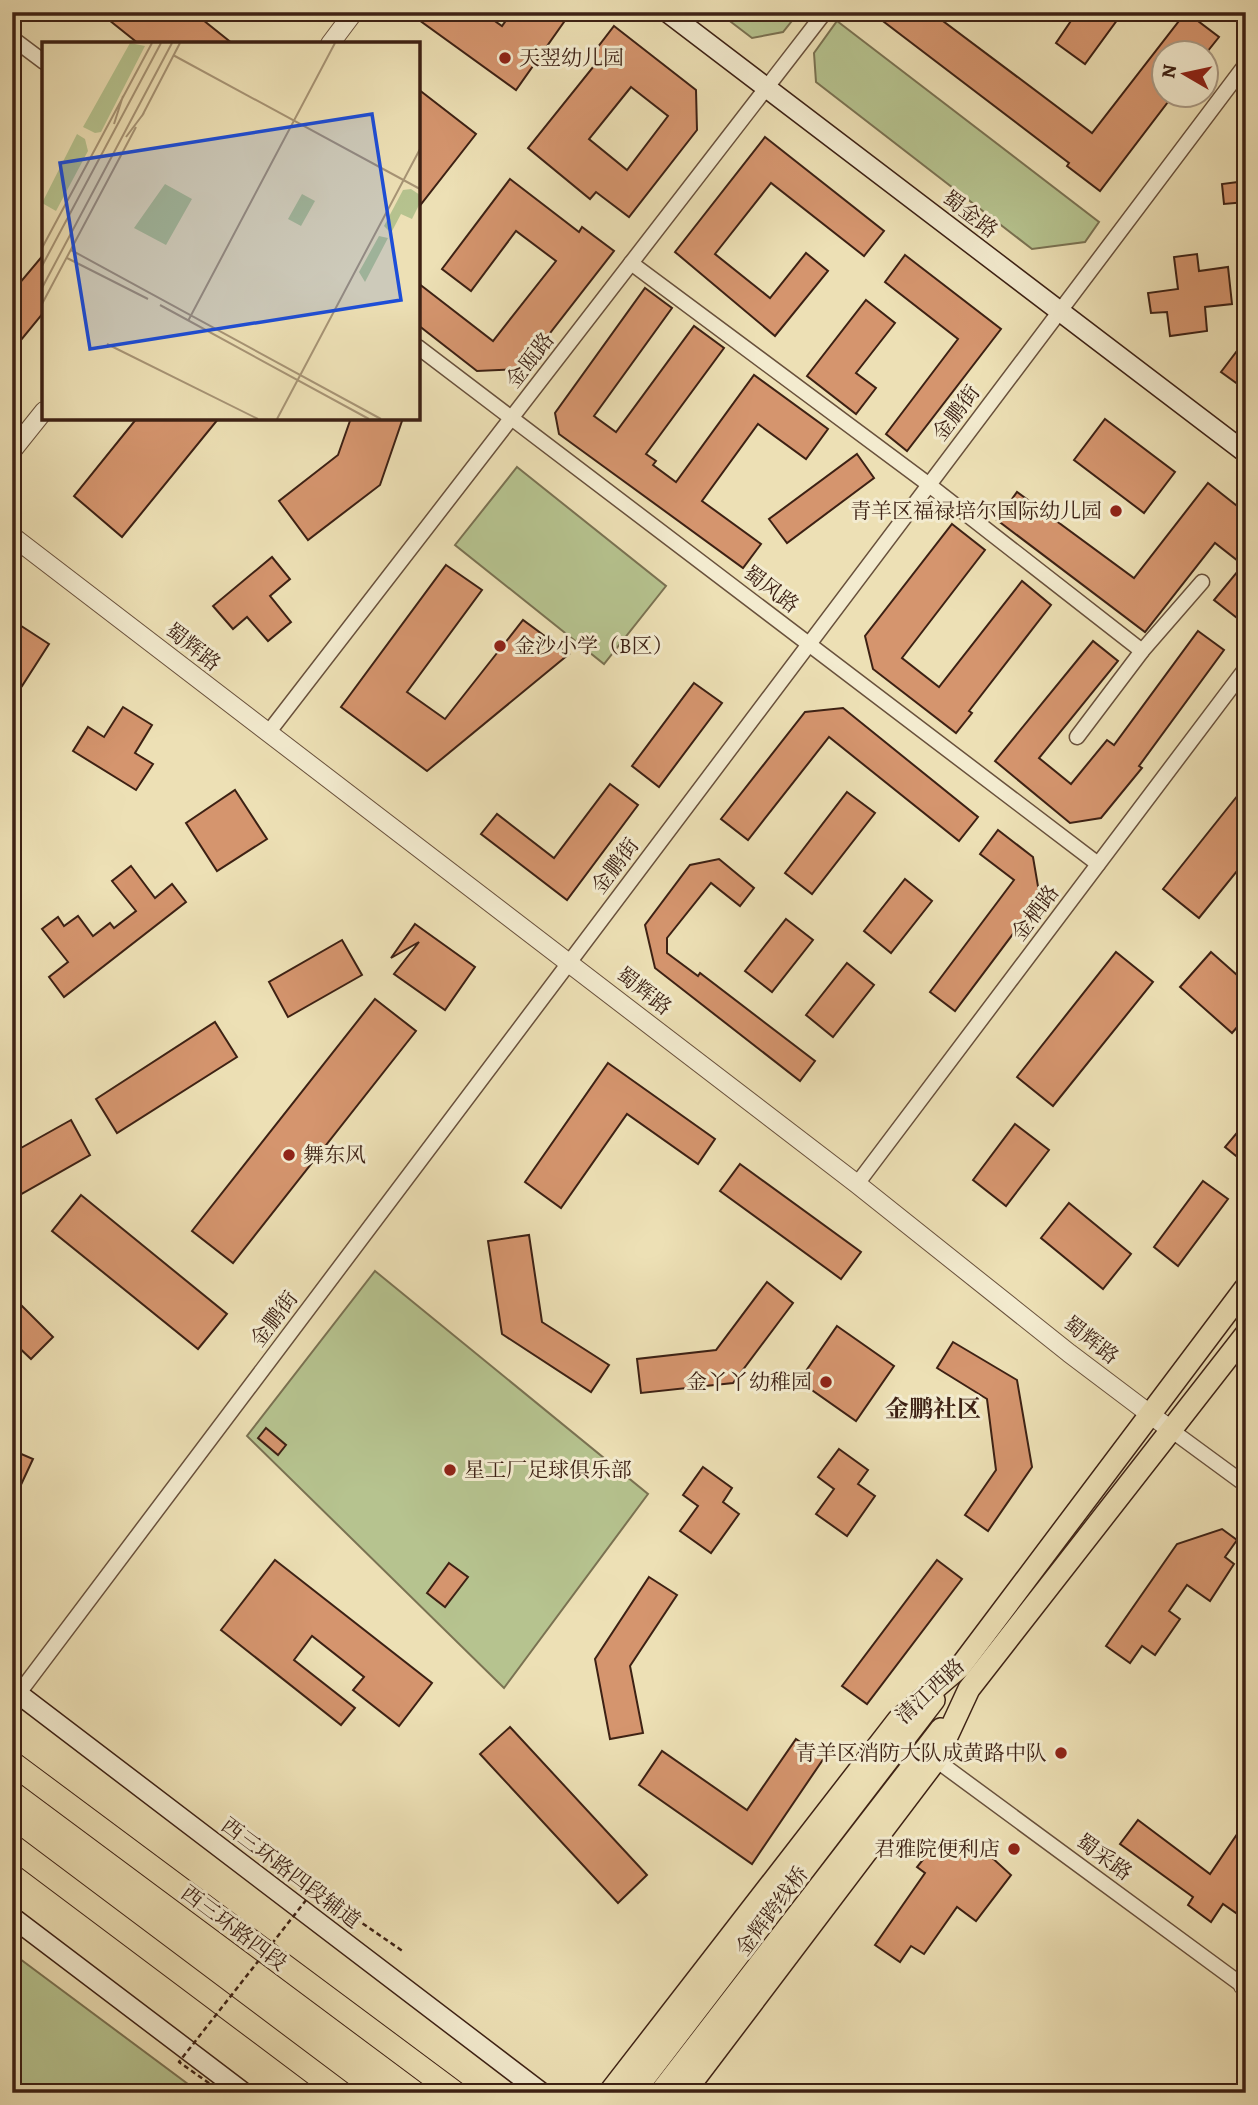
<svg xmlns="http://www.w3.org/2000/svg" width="1258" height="2105" font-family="Alegreya,'Noto Serif SC',serif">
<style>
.green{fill:#b6c38f;stroke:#7a7252;stroke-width:2}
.building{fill:#d5956e;stroke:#3d2114;stroke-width:2;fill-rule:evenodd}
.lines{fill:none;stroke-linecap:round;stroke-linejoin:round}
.minor-casing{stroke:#69513c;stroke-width:17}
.tertiary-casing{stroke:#69513c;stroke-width:20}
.secondary-casing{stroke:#3d2114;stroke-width:22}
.primary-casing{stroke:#3d2114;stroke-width:24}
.trunk-casing{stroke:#3d2114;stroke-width:25}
.minor{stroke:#f3ebcf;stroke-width:14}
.tertiary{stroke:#f3ebcf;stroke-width:18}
.secondary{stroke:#f3ebcf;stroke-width:19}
.primary{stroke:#ede0b5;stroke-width:21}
.trunk{stroke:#ede0b5;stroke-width:23}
.path-bridge{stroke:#3d2114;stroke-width:2.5;stroke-dasharray:5 3.5;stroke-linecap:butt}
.poi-dot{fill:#8f2418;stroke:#f3ebcf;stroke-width:2.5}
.labels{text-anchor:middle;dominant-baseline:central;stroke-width:6;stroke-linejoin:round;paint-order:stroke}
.poi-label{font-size:21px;fill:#3d2114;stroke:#f3ebcf;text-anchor:start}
.street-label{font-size:21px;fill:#3d2114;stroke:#f3ebcf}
.quarter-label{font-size:24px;font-weight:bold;fill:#3d2114;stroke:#f3ebcf}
.inset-road{fill:none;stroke:#a79475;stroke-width:2}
.view{fill:#1d4ed8;fill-opacity:0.15;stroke:#1d4ed8;stroke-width:3.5}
.inset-edge{fill:none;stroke:#3d2114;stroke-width:3.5}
</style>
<rect width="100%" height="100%" fill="#ede0b5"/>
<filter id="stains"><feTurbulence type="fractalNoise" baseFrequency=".00286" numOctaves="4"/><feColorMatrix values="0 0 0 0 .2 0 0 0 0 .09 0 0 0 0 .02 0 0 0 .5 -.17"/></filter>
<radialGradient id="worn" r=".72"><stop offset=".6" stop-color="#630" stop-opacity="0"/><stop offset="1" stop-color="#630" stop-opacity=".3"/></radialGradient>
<g class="green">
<path d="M718 12H799L783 32 752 38Z"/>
<path d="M837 21 1099 222 1085 242 1032 249 816 82 814 53Z"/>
<path d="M517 467 666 586 604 664 455 545Z"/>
<path d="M375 1271 648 1494 504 1688 247 1436Z"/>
<path d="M12 1953 200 2093H12Z"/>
</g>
<g class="building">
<path d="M99 12H193L233 44H139Z"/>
<path d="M425 12H482L502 26 512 12H571L516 90 419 20Z"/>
<path d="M871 12H950L943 21 1092 133 1186 12 1219 37 1207 52H1164V94H1174L1100 191 1067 166 1069 163Z"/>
<path d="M1077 12H1123L1085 64 1056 43Z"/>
<path d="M614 26 696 90 697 130 629 217 596 192 590 199 528 148 598 61 591 56ZM631 87 668 116 627 170 589 139Z"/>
<path d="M418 89 476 134 418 208Z"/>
<path d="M765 137 884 231 864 256 771 183 715 254 770 298 806 253 828 271 775 336 675 252Z"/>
<path d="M510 179 579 232 582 227 614 251 522 369 477 371 418 325V283L493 341 556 261 516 231 471 291 442 269Z"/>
<path d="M1246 181V202L1224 204 1222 184Z"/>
<path d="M44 254V312L12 351V279L19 284Z"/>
<path d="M1197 254 1199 271 1228 267 1232 304 1205 307 1207 331 1170 336 1167 312 1151 313 1148 293 1178 289 1174 257Z"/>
<path d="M905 255 1001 329 907 451 886 434 958 339 885 282Z"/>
<path d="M645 288 672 308 594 416 616 432 694 326 724 348 646 454 656 461 653 465 676 482 754 375 828 429 806 459 758 424 702 501 761 544 743 568 559 434 555 413Z"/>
<path d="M866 300 895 323 856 373 876 388 856 414 807 376Z"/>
<path d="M1246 339V390L1221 372Z"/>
<path d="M137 418H219L122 537 74 496Z"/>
<path d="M351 418H403L380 485 308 540 279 501 338 455Z"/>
<path d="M1105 419 1175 472 1144 513 1074 460Z"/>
<path d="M857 454 874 478 787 543 769 519Z"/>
<path d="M1208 483 1246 513V625L1214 600 1243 565 1215 543 1145 632 997 520 1017 492 1134 578Z"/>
<path d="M952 524 985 550 902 658 939 687 1022 581 1051 605 969 711 972 713 956 733 873 669 865 636Z"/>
<path d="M272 557 290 579 270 596 291 622 268 641 247 617 233 629 213 606Z"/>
<path d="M446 565 482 590 407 692 445 719 523 620 569 654 427 771 341 707Z"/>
<path d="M12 620 49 644 22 686 12 679Z"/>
<path d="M1198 631 1224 650 1139 766 1142 768 1101 818 1070 823 995 761 1093 641 1118 661 1039 758 1071 784 1107 740 1114 745Z"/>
<path d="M694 683 722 703 659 787 632 766Z"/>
<path d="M123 707 152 725 135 753 153 764 136 790 73 751 88 727 104 737Z"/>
<path d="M843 708 978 817 959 841 829 737 748 840 721 819 805 712Z"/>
<path d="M610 784 638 805 567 900 481 834 497 814 554 858Z"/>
<path d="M1246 785V860L1199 918 1163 889Z"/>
<path d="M235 790 267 839 217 871 186 823Z"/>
<path d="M847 792 875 813 812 894 785 873Z"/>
<path d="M998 830 1033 857 1040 898 955 1011 930 992 1014 880 980 854Z"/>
<path d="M719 859 754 888 740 906 711 883 667 938V953L698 976 700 973 815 1061 800 1081 655 968 645 925 690 865Z"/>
<path d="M131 866 155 898 172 884 186 902 64 997 49 977 68 962 42 929 58 917 64 926 78 916 93 936 110 923 114 928 136 911 112 881Z"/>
<path d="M905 879 932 901 891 953 864 931Z"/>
<path d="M786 919 813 940 772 992 745 971Z"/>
<path d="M415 924 475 967 445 1010 394 974 419 942 391 958Z"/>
<path d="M342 940 362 975 288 1017 269 982Z"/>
<path d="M1116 952 1153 982 1053 1106 1017 1077Z"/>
<path d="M1211 952 1246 983V1017L1232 1033 1180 987Z"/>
<path d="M847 963 874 985 833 1037 806 1015Z"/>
<path d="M375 999 416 1031 233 1263 192 1231Z"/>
<path d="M215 1022 237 1057 117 1133 96 1099Z"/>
<path d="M608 1063 715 1139 698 1164 627 1114 561 1208 525 1182Z"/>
<path d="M71 1120 90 1155 16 1197 12 1189V1153Z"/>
<path d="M1246 1122V1164L1225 1147Z"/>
<path d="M1015 1124 1049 1150 1006 1206 973 1180Z"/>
<path d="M740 1164 861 1252 841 1279 720 1191Z"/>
<path d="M1203 1181 1228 1199 1178 1266 1154 1247Z"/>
<path d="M81 1195 227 1314 198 1349 52 1231Z"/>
<path d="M1069 1203 1131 1254 1103 1289 1041 1238Z"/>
<path d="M529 1235 542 1322 609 1365 591 1392 502 1334 488 1241Z"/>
<path d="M767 1282 793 1303 733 1383 641 1393 637 1359 716 1350Z"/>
<path d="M12 1296 53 1337 31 1359 12 1341Z"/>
<path d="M837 1326 894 1366 856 1421 799 1381Z"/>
<path d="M953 1342 1017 1380 1032 1467 988 1531 965 1515 996 1470 987 1399 937 1368Z"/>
<path d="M266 1428 286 1445 278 1455 258 1438Z"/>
<path d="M839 1449 868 1470 858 1484 875 1496 847 1536 816 1514 834 1489 818 1477Z"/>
<path d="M12 1450 33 1459 12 1504Z"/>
<path d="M703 1467 732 1488 723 1502 739 1514 711 1553 680 1531 698 1506 683 1495Z"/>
<path d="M1222 1529 1237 1540 1225 1557 1234 1564 1210 1601 1187 1585 1169 1611 1180 1619 1155 1655 1142 1646 1130 1663 1106 1646 1177 1544Z"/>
<path d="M275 1560 432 1683 399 1726 353 1690 364 1677 312 1636 294 1660 355 1708 341 1725 221 1630Z"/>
<path d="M937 1560 962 1579 867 1704 842 1686Z"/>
<path d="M449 1563 468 1577 445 1607 427 1593Z"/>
<path d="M649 1577 677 1595 630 1666 643 1733 610 1739 595 1659Z"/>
<path d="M510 1727 647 1875 618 1903 480 1754Z"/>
<path d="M796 1739 824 1758 752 1864 639 1785 662 1751 747 1810Z"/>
<path d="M1138 1820 1210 1874 1246 1821V1898L1236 1913 1223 1904 1211 1922 1188 1905 1193 1897 1120 1844Z"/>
<path d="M977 1844 1011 1875 976 1921 957 1907 924 1954 911 1946 900 1962 875 1945 925 1873 917 1867 930 1851Z"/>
</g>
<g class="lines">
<g class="minor-casing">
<g id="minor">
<path d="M12 38 44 62"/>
<path d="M631 263 924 481 1142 651"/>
<path d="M418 347 1098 864"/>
<path d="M268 733 825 12"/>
<path d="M1077 737 1142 651 1202 582"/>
<path d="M857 1184 1246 668"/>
<path d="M1171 1430 1246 1485"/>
<path d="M19 1693 1246 64"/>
<path d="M936 1760 1246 1988"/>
</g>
</g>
<g class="tertiary-casing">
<g id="tertiary">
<path d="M330 44 354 12"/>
<path d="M12 451 44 411"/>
<path d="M12 536 857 1184 1069 1353 1171 1430"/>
<path d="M1243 1986 1246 1982"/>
</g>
</g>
<g class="secondary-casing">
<g id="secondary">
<path d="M667 12 1246 453"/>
<path d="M12 1689 542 2093"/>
<path d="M12 1917 244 2093"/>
</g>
</g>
<g class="primary-casing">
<g id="primary">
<path d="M609 2093 898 1720 960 1667 1246 1287"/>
<path d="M633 2093 934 1700"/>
<path d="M660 2093 941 1729"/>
<path d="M684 2093 936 1760 969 1689 1246 1334"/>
</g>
</g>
<g class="trunk-casing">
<g id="trunk">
<path d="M12 1763 455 2093"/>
<path d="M12 1846 341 2093"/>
</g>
</g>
<use href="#minor" class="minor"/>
<use href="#tertiary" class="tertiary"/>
<use href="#secondary" class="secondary"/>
<use href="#primary" class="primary"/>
<use href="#trunk" class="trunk"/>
<path class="path-bridge" d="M223 2093 179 2062 314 1890 404 1952"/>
</g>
<g class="poi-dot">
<circle cx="505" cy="58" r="7"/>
<circle cx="1116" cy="511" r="7"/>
<circle cx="500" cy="646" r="7"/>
<circle cx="289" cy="1155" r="7"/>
<circle cx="826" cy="1382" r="7"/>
<circle cx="450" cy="1470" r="7"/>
<circle cx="1061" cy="1753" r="7"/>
<circle cx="1014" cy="1849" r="7"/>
</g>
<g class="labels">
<g class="poi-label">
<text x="519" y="58">天翌幼儿园</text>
<text x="1102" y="511" text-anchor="end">青羊区福禄培尔国际幼儿园</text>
<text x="514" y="646">金沙小学（B区）</text>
<text x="303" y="1155">舞东风</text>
<text x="812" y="1382" text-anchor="end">金丫丫幼稚园</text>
<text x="464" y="1470">星工厂足球俱乐部</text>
<text x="1047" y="1753" text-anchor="end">青羊区消防大队成黄路中队</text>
<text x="1000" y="1849" text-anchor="end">君雅院便利店</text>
</g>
<g class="street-label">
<text transform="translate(970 214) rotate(37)">蜀金路</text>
<text transform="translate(530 360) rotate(-52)">金瓯路</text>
<text transform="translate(956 413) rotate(-53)">金鹏街</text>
<text transform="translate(771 589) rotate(37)">蜀风路</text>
<text transform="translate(193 647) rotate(38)">蜀辉路</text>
<text transform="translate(615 866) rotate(-53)">金鹏街</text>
<text transform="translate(1035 913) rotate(-53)">金栖路</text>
<text transform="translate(644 991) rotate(38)">蜀辉路</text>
<text transform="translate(274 1319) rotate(-53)">金鹏街</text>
<text transform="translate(1091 1340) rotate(38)">蜀辉路</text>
<text transform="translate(930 1691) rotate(-43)">清江西路</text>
<text transform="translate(1104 1857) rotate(36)">蜀采路</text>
<text transform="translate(291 1873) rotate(37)">西三环路四段辅道</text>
<text transform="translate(772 1911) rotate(-53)">金辉跨线桥</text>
<text transform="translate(234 1928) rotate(37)">西三环路四段</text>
</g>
<g class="quarter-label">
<text x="933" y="1409">金鹏社区</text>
</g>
</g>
<g transform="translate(42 42)">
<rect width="378" height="378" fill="#ede0b5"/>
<path d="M88 1 103 4 59 90 53 91 41 85ZM35 92 43 97 46 109 14 169 0 161ZM123 142 150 157 124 203 92 186ZM369 147 378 153V161L370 177 359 172 349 191 342 184 361 148ZM260 152 273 159 259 184 246 177ZM337 194 346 196 323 240 317 230Z" fill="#b6c38f"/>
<path class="inset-road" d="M131 13 378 147M100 74 138 1M72 82 81 54M84 95 102 71M0 206 110 1M29 208 339 377M25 216 106 257M0 224 119 1M0 246 130 1M0 262 94 85M118 263 327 377M146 279 293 1M65 302 216 377M235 377 378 107"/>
<path class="view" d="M330 72 359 258 48 307 18 121Z"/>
<rect width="378" height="378" class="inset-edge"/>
</g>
<rect width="1258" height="2105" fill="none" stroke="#ede0b5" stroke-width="42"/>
<rect x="14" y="14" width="1230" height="2077" fill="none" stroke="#3d2114" stroke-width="3.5"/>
<rect x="21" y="21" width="1216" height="2063" fill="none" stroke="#3d2114" stroke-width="2"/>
<g transform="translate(1185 74) rotate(279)"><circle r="33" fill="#f3ebcf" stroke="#aa9a84" stroke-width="2"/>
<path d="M0-5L12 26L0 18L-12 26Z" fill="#8f2418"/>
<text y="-10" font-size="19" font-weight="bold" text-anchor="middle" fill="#3d2114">N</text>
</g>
<rect width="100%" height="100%" filter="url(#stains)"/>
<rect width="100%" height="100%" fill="url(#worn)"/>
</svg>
